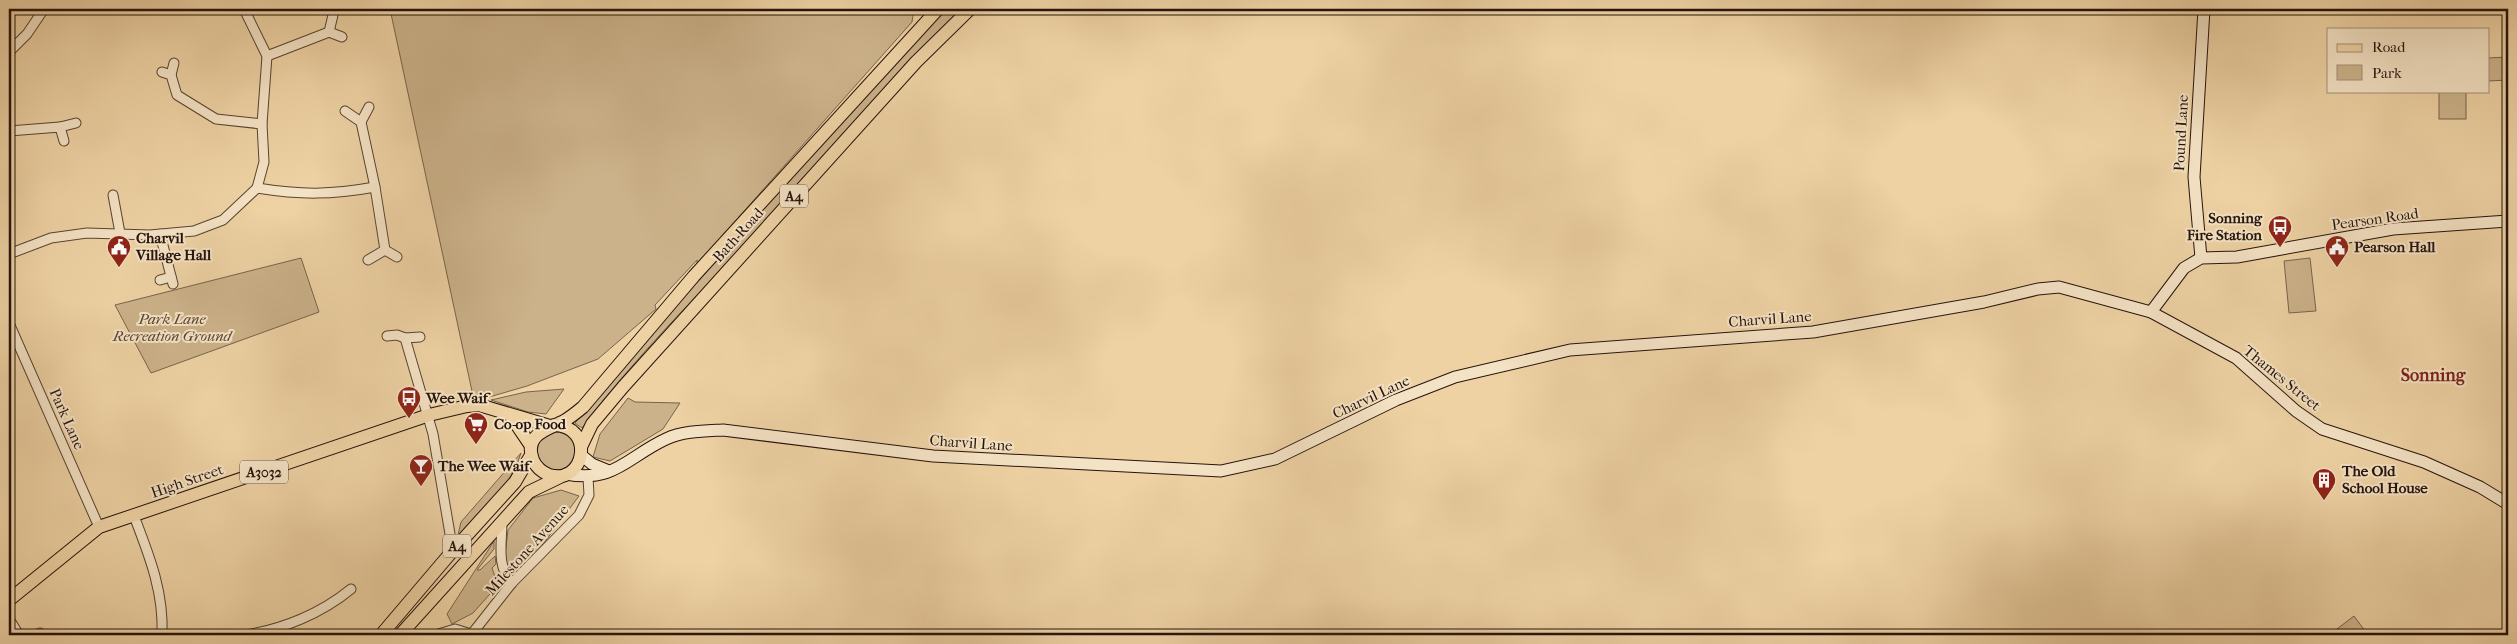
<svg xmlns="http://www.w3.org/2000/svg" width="2517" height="644" font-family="'IM FELL French Canon',serif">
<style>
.green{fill:#ccb28a;stroke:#78634b}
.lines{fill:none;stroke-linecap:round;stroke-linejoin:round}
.street-casing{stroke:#574432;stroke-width:11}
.secondary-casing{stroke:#25140c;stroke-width:13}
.primary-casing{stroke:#25140c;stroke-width:14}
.street{stroke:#f4e2c4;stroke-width:9}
.secondary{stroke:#f4e2c4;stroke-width:11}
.primary{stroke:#eed2a4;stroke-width:12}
.labels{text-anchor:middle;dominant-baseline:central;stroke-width:4;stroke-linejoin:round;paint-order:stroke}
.shield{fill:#f4e2c4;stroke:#635243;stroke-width:1}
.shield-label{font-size:14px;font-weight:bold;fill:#25140c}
.street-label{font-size:15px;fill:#25140c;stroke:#f4e2c4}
.poi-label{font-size:15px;font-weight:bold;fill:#25140c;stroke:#f4e2c4;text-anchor:start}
.park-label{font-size:15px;font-style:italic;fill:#574332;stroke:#f4e2c4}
.quarter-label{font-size:18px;font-weight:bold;fill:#7a1f14;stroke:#f4e2c4}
</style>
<rect width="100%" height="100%" fill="#eed2a4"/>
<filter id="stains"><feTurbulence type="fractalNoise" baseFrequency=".004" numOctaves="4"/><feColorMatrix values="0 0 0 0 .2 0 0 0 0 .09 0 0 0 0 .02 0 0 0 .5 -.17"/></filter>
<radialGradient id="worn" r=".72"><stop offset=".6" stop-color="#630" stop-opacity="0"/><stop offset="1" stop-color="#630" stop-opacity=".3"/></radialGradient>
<g class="green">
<path d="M390 9H914L912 22 697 264V260L655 305 656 309 598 359 527 386 486 398 484 392 473 396Z"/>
<path d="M945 9H961C892 79 827 154 761 227 701 293 635 356 582 428L575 423 619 370 860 100Z"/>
<path d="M2508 57V80L2488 81V58Z"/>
<rect x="2439" y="91" width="27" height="28"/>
<path d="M301 258 319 312 151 373 115 305Z"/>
<path d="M2310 258 2316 311 2289 313 2284 261Z"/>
<path d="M564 389 546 414 528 412 491 400 526 392Z"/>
<path d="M628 398 635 402 680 403 663 429 610 461 593 457 600 434Z"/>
<circle cx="556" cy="451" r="19"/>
<path d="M521 453C511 485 485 509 463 533L458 535 461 522Z"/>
<path d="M561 490 579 496 526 567 511 579 504 564 508 530 533 498Z"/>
<path d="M494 541V549L477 570H480L495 556 496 564 492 568 498 585 473 613 452 624 447 614Z"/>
<path d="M2354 616 2368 635H2329Z"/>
</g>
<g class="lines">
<g class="street-casing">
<g id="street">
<path d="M329 32 333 15"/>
<path d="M9 52 27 34 44 9"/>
<path d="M267 56 329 32 342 37"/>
<path d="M162 72 171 75 177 95 216 119 262 124"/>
<path d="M171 75 174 63"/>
<path d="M345 111 361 122 375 187"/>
<path d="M361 122 369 107"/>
<path d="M60 127 76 123"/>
<path d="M9 131 60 127 64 141"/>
<path d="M257 188C301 195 331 195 375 187L385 250 397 257"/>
<path d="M113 195 120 233"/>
<path d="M160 234 173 284"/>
<path d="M9 254 51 238 87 233 150 235 194 231 223 220 257 188 264 162 262 124 267 56 244 9"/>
<path d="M368 260 385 250"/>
<path d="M160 280 171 277"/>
<path d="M9 323 99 527"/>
<path d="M387 336 397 335 405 338 433 434 450 534 449 555"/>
<path d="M405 338 420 337"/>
<path d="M134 516C149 555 164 592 162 635"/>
<path d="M502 522C502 542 496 567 512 583"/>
<path d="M9 619 19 635"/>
<path d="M36 635 40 633"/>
<path d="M244 635C282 630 322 613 351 589"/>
<path d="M435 635 455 629 471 634"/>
<path d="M471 635 512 583 579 515 589 495 588 477"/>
</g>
</g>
<g class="secondary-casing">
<g id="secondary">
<path d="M2201 258 2194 177 2204 9"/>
<path d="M2151 312 2184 268 2201 258 2237 257 2393 229 2508 221"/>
<path d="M581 455 592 464 609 471"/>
<path d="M566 474C615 483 627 457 666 439 683 431 704 431 723 430L933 456 1221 471 1275 459 1396 400 1455 377 1570 350 1813 332 1984 302 2038 289 2059 287 2151 312 2236 358 2296 411 2322 429 2424 462 2480 487 2508 504"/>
</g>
</g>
<g class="primary-casing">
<g id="primary">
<path d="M510 415 531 446"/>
<path d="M554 425C596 426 585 486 549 475 542 472 536 467 533 460 523 434 549 429 564 421 571 417 577 412 583 407L694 276 938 9"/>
<path d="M581 447 592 424 623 387 916 62 970 9"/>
<path d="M9 600 99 527 429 415 467 406 479 405 550 426"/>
<path d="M381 635 449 555 515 482 531 455"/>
<path d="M400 635 529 492 560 477"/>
</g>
</g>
<use href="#street" class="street"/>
<use href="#secondary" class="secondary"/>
<use href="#primary" class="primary"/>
</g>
<defs>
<g id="bus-pin" transform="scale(1.25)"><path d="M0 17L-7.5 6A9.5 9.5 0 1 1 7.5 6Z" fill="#8f2418" stroke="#f4e2c4"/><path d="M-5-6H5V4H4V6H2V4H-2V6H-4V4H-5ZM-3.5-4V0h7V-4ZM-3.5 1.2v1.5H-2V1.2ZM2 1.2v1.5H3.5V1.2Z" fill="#fff"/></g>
<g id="civic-pin" transform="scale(1.25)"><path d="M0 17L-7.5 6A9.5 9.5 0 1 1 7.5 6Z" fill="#8f2418" stroke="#f4e2c4"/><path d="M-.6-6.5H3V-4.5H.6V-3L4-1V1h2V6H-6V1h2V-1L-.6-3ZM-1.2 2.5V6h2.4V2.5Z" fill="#fff"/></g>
<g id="supermarket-pin" transform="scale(1.25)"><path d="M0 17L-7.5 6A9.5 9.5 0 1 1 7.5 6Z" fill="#8f2418" stroke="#f4e2c4"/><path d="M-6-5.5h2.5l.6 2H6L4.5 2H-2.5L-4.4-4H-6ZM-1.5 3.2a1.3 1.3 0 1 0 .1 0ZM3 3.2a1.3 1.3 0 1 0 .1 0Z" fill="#fff"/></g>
<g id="bar-pin" transform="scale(1.25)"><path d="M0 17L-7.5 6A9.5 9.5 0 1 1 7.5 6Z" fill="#8f2418" stroke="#f4e2c4"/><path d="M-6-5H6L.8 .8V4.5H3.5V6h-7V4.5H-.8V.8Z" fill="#fff"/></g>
<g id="building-pin" transform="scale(1.25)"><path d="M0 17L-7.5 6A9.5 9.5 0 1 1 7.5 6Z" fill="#8f2418" stroke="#f4e2c4"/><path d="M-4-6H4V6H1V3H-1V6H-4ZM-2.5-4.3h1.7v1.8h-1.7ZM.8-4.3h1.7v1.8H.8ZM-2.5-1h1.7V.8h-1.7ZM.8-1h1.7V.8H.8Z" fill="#fff"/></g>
</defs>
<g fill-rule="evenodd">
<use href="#bus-pin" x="2280" y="227"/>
<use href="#civic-pin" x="119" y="247"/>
<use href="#civic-pin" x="2337" y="247"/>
<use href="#bus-pin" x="409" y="398"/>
<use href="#supermarket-pin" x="476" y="424"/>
<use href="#bar-pin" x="421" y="466"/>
<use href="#building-pin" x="2324" y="480"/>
</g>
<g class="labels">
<g class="shield">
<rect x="780" y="184.5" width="28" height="23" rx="4"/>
<rect x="240" y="460.5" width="48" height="23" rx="4"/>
<rect x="443" y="534.5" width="28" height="23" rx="4"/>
</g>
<g class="shield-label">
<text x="794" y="196">A4</text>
<text x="264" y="472">A3032</text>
<text x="457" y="546">A4</text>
</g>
<g class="street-label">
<text transform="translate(2181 133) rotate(-87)">Pound Lane</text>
<text transform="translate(2375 219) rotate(-8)">Pearson Road</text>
<text transform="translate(738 235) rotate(-48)">Bath Road</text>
<text transform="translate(1770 319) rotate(-4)">Charvil Lane</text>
<text transform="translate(2282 378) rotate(39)">Thames Street</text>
<text transform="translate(1371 397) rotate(-25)">Charvil Lane</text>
<text transform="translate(67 419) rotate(66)">Park Lane</text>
<text transform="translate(971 443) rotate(4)">Charvil Lane</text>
<text transform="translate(187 481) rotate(-19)">High Street</text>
<text transform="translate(527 550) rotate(-48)">Milestone Avenue</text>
</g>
<g class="poi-label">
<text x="2262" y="218" text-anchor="end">Sonning<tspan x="2262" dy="17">Fire Station</tspan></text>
<text x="136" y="238">Charvil<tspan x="136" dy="17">Village Hall</tspan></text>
<text x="2354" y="247">Pearson Hall</text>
<text x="426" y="398">Wee Waif</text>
<text x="494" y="424">Co-op Food</text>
<text x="438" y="466">The Wee Waif</text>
<text x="2342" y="471">The Old<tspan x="2342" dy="17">School House</tspan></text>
</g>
<g class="park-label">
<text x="172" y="319">Park Lane<tspan x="172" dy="17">Recreation Ground</tspan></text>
</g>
<g class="quarter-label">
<text x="2433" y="375">Sonning</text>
</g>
</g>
<rect width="2517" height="644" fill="none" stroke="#eed2a4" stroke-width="30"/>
<rect x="10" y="10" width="2497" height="624" fill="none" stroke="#25140c" stroke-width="2.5"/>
<rect x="15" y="15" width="2487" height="614" fill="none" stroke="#25140c"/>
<rect x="2327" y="28" width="162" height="65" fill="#f4e2c4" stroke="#a1907a"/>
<rect x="2337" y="44" width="25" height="8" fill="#eed2a4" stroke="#a1907a"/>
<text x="2372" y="52" font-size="15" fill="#25140c">Road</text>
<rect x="2337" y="65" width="25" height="15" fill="#ccb28a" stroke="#a1907a"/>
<text x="2372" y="78" font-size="15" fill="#25140c">Park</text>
<rect width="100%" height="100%" filter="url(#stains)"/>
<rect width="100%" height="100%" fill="url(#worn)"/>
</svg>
